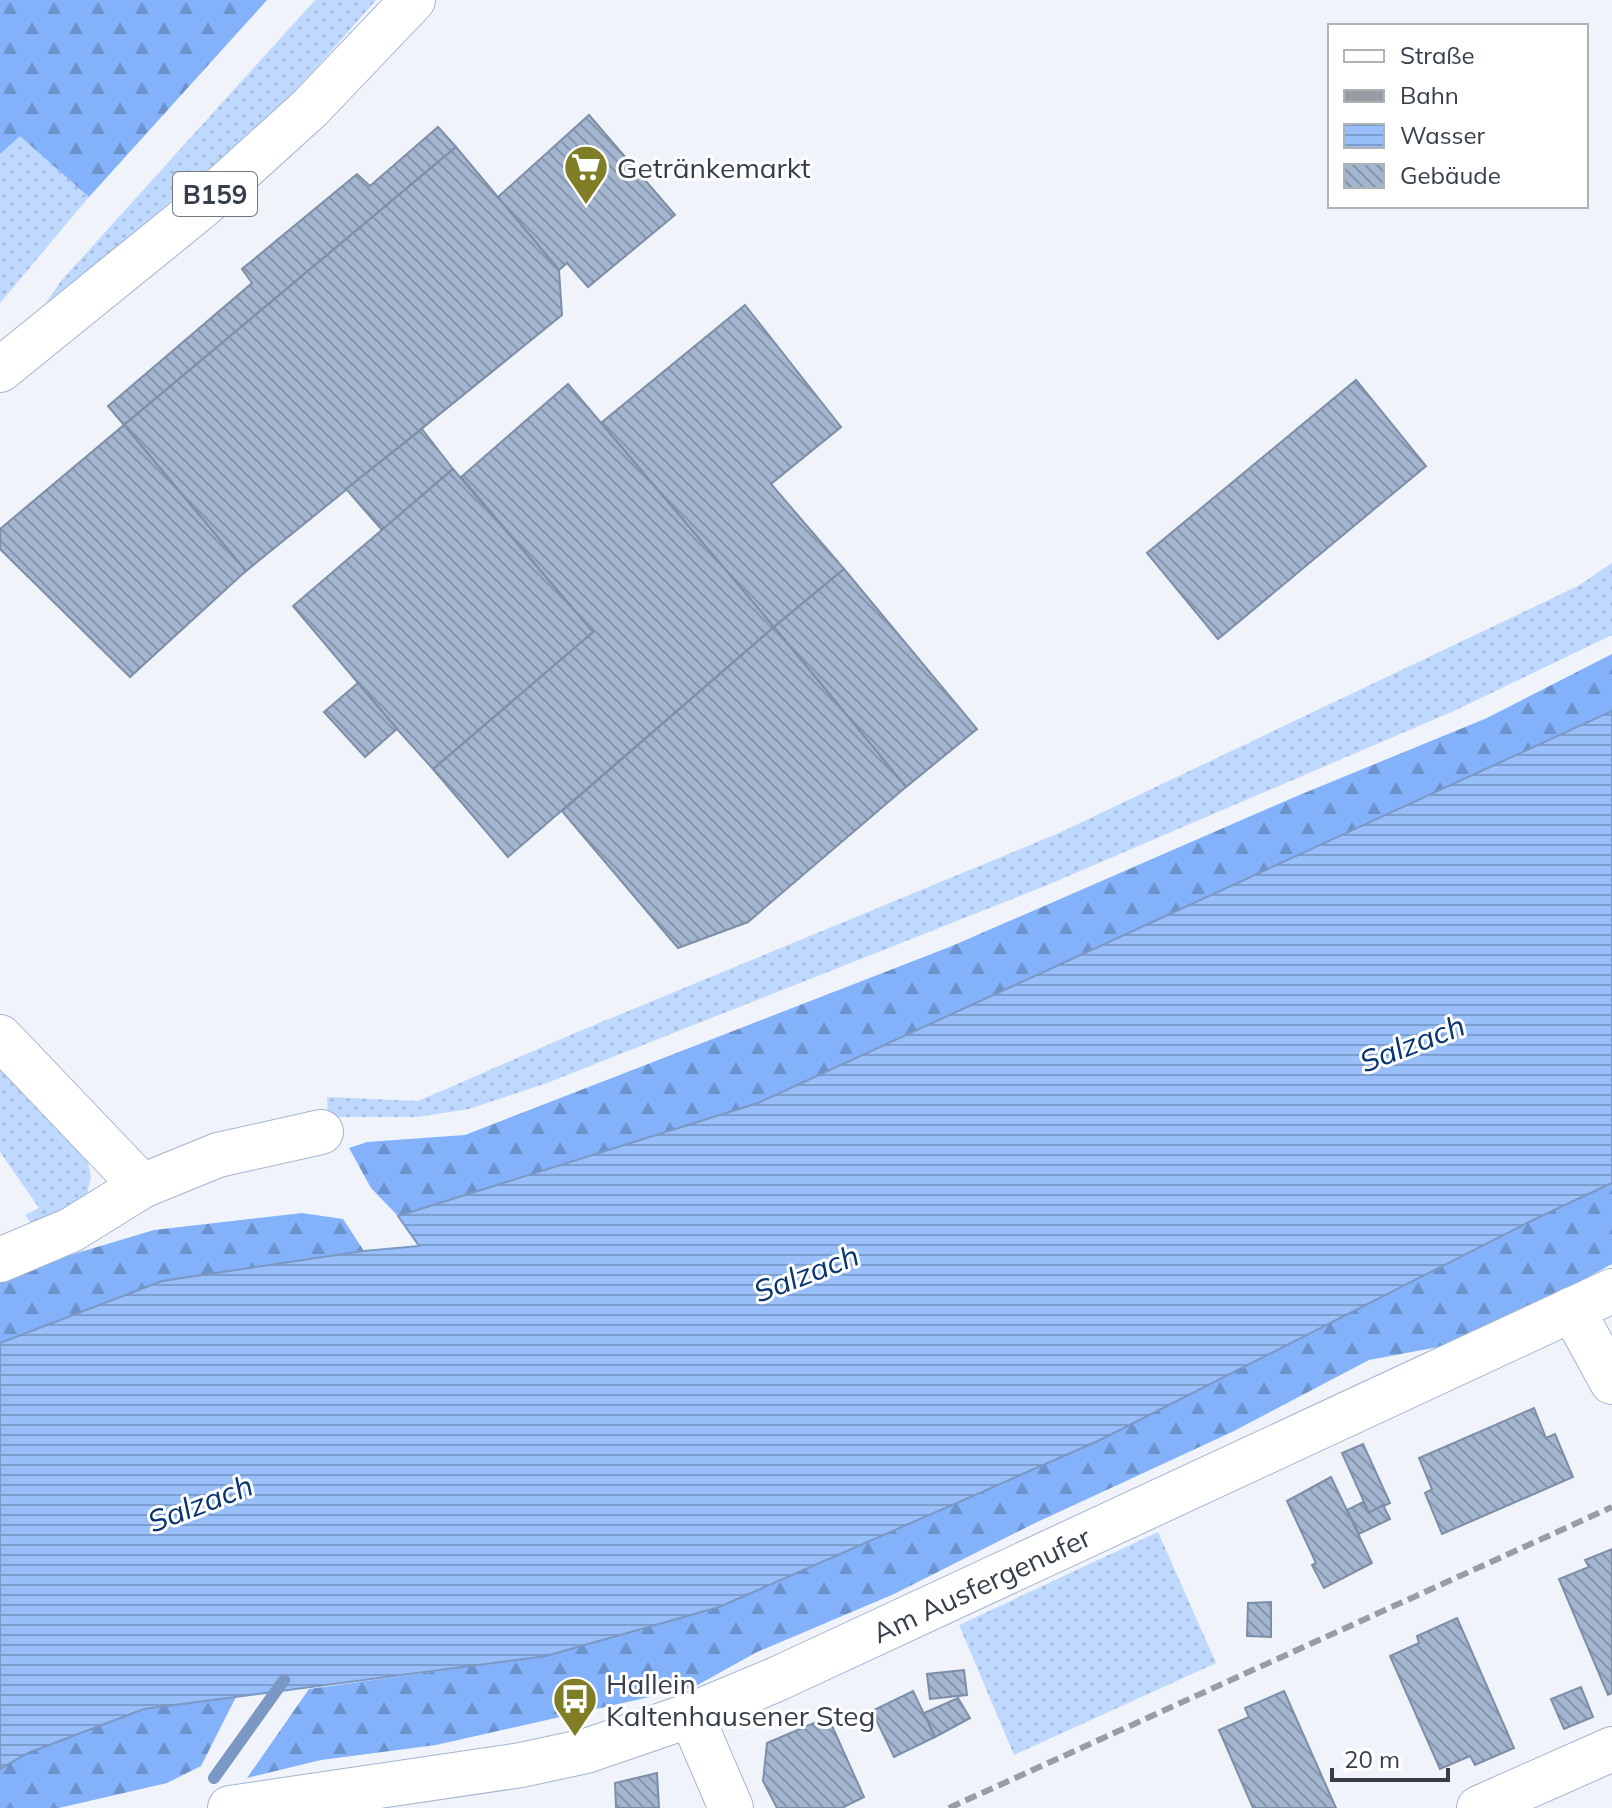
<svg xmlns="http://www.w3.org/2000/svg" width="1612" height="1808" font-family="Mulish,sans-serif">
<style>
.grass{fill:url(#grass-dots)}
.forest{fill:url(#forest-firs)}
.water{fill:url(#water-rules);stroke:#7b98c4;stroke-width:2}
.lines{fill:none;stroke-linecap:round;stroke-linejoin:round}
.stream{stroke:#7b98c4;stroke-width:12}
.building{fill:url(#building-back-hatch);stroke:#7d8ea7;stroke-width:2}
.minor-casing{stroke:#a3b4cf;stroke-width:46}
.major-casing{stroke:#a3b4cf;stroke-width:46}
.minor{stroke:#fff;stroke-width:44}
.major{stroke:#fff;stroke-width:44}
.rail{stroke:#979da5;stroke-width:6;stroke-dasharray:12 6;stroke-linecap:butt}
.labels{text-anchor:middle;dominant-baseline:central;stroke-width:6;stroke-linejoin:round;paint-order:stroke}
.shield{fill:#fff;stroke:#727880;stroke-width:2}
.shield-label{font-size:26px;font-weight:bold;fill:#363e49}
.poi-label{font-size:28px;fill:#363e49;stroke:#fff;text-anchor:start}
.street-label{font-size:28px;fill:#363e49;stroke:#fff}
.water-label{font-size:30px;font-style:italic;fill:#073472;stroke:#fff}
</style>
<defs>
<pattern id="grass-dots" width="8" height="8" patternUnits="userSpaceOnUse" patternTransform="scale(2)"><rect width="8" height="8" fill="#bfd8fe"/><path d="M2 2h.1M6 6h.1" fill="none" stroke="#a5badb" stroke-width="1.8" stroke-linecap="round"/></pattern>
<pattern id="forest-firs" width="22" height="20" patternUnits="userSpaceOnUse" patternTransform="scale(2)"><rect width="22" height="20" fill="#83b2fa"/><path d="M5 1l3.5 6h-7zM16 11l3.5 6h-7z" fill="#6c92cc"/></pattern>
<pattern id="water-rules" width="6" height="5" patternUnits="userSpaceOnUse" patternTransform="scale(2)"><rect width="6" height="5" fill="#98bff9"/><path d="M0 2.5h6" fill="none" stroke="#7d9dcc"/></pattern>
<pattern id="building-back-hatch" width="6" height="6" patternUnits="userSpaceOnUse" patternTransform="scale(2)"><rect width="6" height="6" fill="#a4b5d0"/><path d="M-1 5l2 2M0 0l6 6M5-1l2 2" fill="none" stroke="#8695ab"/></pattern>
</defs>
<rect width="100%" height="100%" fill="#f0f4fa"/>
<g class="grass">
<path d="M315 0H376L283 106 38 315 61 281Z"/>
<path d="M20 135 89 197 0 303V154Z"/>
<path d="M1612 563V635L1456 710 1045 886 547 1083 469 1109 417 1117H328L327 1097 418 1101 575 1033 1059 833 1578 586Z"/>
<path d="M0 1058 86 1153 91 1177 86 1198 74 1215 31 1223 25 1215 39 1208 0 1152Z"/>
<path d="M1158 1532 1216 1663 1014 1755 959 1625Z"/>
</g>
<g class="forest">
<path d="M0 0H267L89 197 20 136 0 154Z"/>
<path d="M1612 654V711L758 1103 398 1216 371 1188 349 1148 367 1142 465 1135 952 946 1297 796 1487 718Z"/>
<path d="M1612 1183V1264L1470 1341 1369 1360 1232 1432 1033 1524 894 1594 757 1652 694 1687 436 1745 321 1760 247 1778 309 1689 546 1656 1535 1219Z"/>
<path d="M302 1213 343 1219 364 1251 162 1281 0 1343V1276L154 1230Z"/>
<path d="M236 1697 201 1766 167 1783 59 1808H0V1769L28 1753 144 1709Z"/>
</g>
<path class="water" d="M1612 711V1183L1535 1219 1098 1441 719 1607 546 1656 144 1709 28 1753 0 1769V1343L162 1281 364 1251 419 1246 398 1216 758 1103Z"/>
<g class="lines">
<path class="stream" d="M214 1778 284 1680"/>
</g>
<g class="building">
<path d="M589 115 675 215 588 287 567 263 559 270 498 197Z"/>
<path d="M438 127 456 147 124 425 108 406 252 283 242 269 357 174 370 186Z"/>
<path d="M456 147 559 270 562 315 246 571 124 425Z"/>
<path d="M745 305 841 427 771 484 844 569 774 627 601 423Z"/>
<path d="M1356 380 1426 466 1218 639 1147 553Z"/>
<path d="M568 384 774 627 508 857 433 769 593 632 461 477Z"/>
<path d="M124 425 246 571 130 677 0 549V529Z"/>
<path d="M422 429 453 469 382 530 346 489Z"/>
<path d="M453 469 593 632 433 769 397 729 293 606Z"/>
<path d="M844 569 977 729 906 787 774 627Z"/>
<path d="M774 627 906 787 748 922 678 948 562 811Z"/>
<path d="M358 683 397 729 365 757 324 712Z"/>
<path d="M1534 1408 1546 1438 1555 1434 1573 1477 1442 1534 1425 1493 1432 1489 1419 1458Z"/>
<path d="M1363 1444 1390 1503 1369 1513 1342 1453Z"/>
<path d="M1331 1477 1372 1563 1324 1588 1312 1565 1316 1563 1287 1501Z"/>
<path d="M1363 1502 1369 1513 1383 1505 1390 1519 1359 1534 1347 1510Z"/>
<path d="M1612 1549V1693L1608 1695 1559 1579 1589 1567 1585 1560Z"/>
<path d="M1271 1602V1637L1247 1636 1248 1603Z"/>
<path d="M1457 1618 1514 1748 1475 1765 1470 1756 1440 1769 1390 1656 1419 1643 1417 1636Z"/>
<path d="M964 1670 967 1695 930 1699 927 1674Z"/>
<path d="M1581 1687 1593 1717 1564 1729 1551 1699Z"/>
<path d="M913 1691 935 1737 894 1757 872 1711Z"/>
<path d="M1284 1691 1336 1808H1253L1219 1730 1249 1717 1245 1708Z"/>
<path d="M958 1698 970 1718 935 1737 924 1713Z"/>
<path d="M828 1717 864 1797 842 1808H777L763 1781 767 1743Z"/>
<path d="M657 1773 659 1808H616L615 1783Z"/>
</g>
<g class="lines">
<g class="minor-casing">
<g id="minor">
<path d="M0 1037 142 1186"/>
<path d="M0 1260 71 1230 142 1186 218 1155 321 1132"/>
<path d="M1572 1309 1612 1382"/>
<path d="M691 1715 731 1808"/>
<path id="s1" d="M230 1808 521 1765 586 1751 691 1715 777 1679 1612 1291"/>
<path d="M1479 1808 1612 1749"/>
</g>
</g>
<g class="major-casing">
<path id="major" d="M0 370 201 207 310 108 413 0"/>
</g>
<use href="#minor" class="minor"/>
<use href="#major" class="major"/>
<path class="rail" d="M949 1808 1612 1507"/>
</g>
<defs>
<g id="supermarket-pin" transform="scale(2.3)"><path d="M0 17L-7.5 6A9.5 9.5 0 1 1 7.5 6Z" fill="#7f7d25" stroke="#fff"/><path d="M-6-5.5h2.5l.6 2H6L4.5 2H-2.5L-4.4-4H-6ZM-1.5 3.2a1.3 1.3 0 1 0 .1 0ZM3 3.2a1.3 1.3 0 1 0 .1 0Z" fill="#fff"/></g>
<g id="bus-pin" transform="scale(2.3)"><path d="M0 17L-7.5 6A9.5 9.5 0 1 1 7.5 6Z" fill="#7f7d25" stroke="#fff"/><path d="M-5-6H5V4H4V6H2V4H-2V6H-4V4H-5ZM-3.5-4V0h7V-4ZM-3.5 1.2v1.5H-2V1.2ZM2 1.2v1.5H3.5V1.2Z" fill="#fff"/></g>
</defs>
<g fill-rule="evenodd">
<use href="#supermarket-pin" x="586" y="167"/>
<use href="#bus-pin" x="575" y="1699"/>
</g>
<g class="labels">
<rect class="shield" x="173" y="172" width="84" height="44" rx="6"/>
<g class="shield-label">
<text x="215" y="194">B159</text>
</g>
<g class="poi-label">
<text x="617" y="167">Getränkemarkt</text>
<text x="606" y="1683">Hallein<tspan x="606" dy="32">Kaltenhausener Steg</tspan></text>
</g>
<g class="street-label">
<text stroke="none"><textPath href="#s1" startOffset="790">Am Ausfergenufer</textPath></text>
</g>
<g class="water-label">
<text transform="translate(1412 1043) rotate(-21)">Salzach</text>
<text transform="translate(806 1273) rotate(-21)">Salzach</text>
<text transform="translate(200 1503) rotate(-21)">Salzach</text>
</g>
</g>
<rect x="1328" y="24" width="260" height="184" fill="#ffffff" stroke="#afb2b6" stroke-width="2"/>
<rect x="1344" y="50" width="40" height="12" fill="#ffffff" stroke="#afb2b6" stroke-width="2"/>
<text x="1400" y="64" font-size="24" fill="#363e49">Straße</text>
<rect x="1344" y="90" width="40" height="12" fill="#979da5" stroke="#afb2b6" stroke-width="2"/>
<text x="1400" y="104" font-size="24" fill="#363e49">Bahn</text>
<rect x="1344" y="124" width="40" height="24" fill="url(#water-rules)" stroke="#afb2b6" stroke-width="2"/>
<text x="1400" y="144" font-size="24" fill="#363e49">Wasser</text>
<rect x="1344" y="164" width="40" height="24" fill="url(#building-back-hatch)" stroke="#afb2b6" stroke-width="2"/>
<text x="1400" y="184" font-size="24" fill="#363e49">Gebäude</text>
<path d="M1332 1768v12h116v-12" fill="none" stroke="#363e49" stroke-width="4"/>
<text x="1344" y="1768" font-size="24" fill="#363e49" stroke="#ffffff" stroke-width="6" paint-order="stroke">20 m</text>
</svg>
